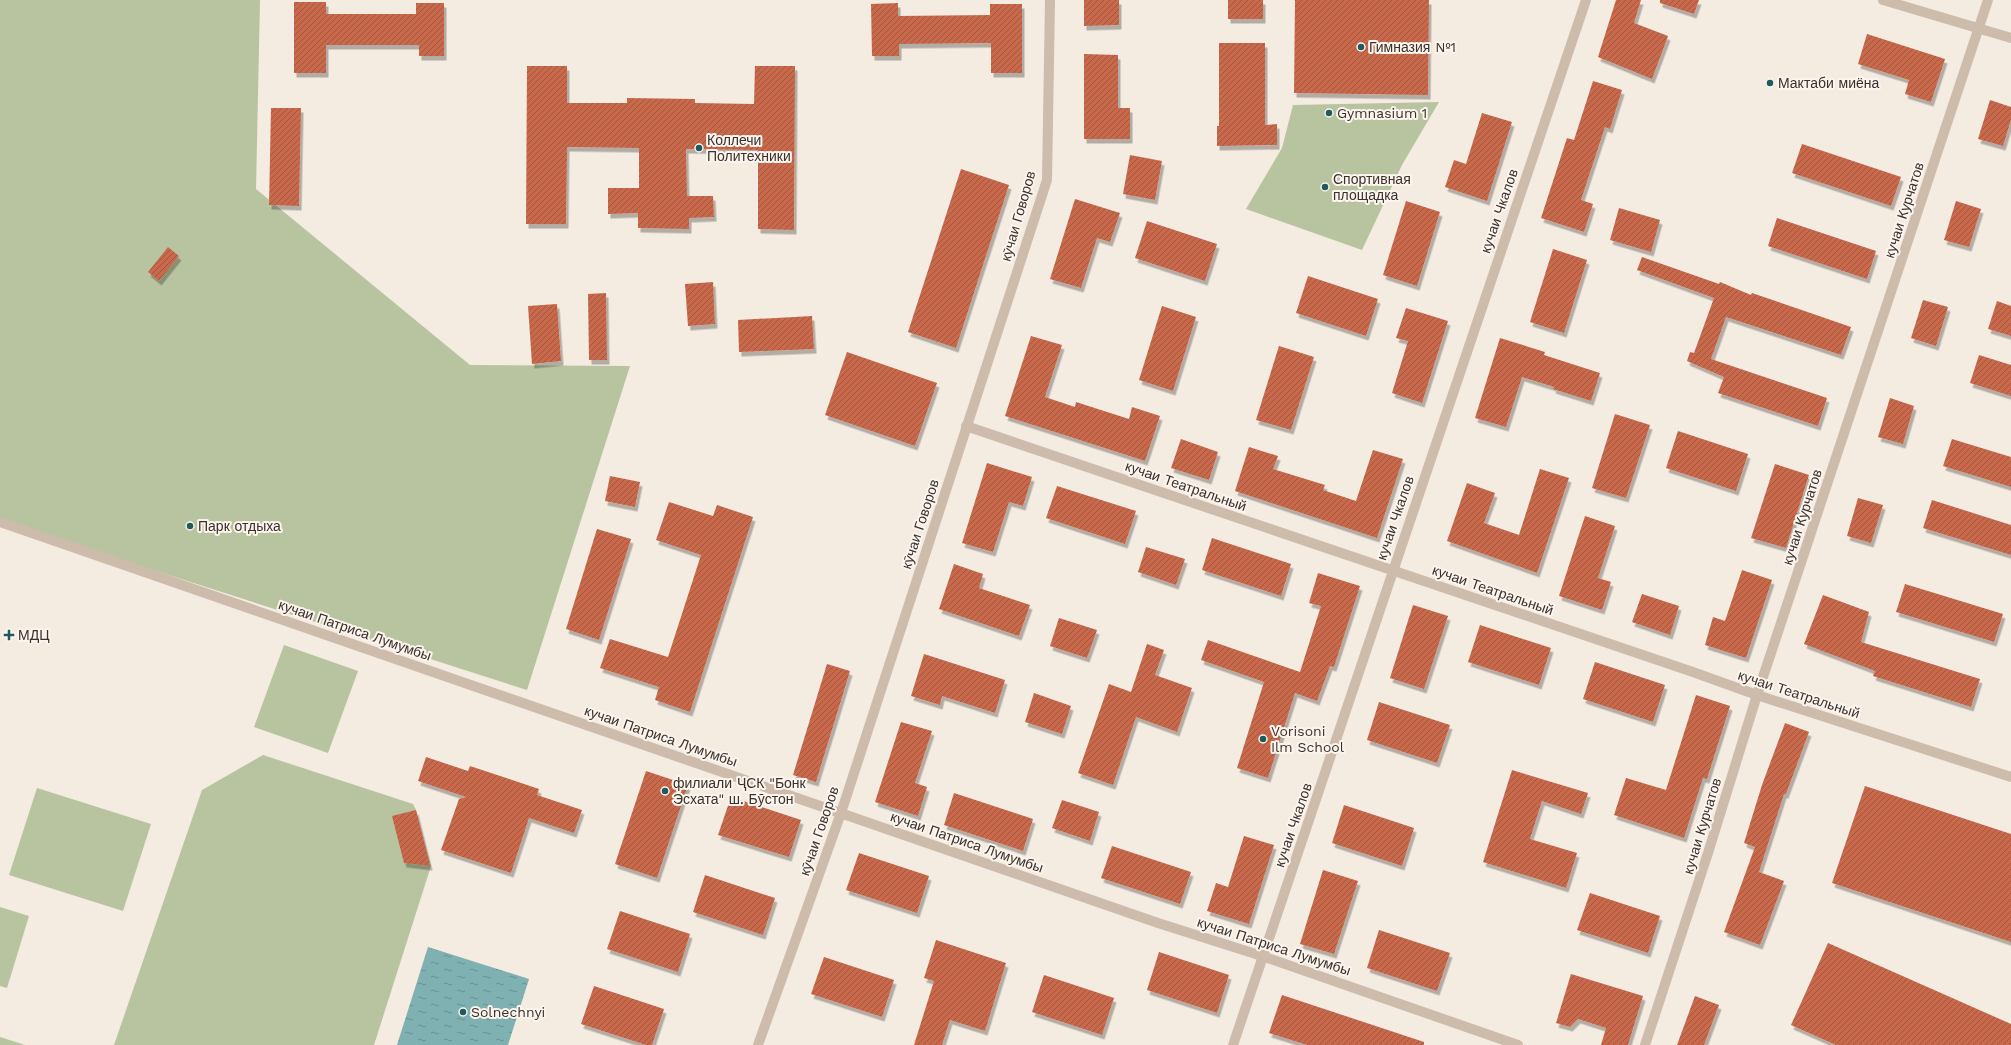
<svg xmlns="http://www.w3.org/2000/svg" width="2011" height="1045" font-family="'Work Sans',sans-serif">
<style>
.park{fill:#b8c4a0}
.water{fill:url(#water-ripples)}
.building{fill:url(#building-hatch);filter:url(#shadow)}
.lines{fill:none;stroke-linecap:round;stroke-linejoin:round}
.minor{stroke:#cdbbac;stroke-width:10}
.tertiary{stroke:#cdbbac;stroke-width:10}
.poi-dot{fill:#1f5a5e;stroke:#fbf5ee;stroke-width:1.5}
.labels{text-anchor:middle;dominant-baseline:central;stroke-width:4;stroke-linejoin:round;paint-order:stroke}
.poi-label{font-size:14px;fill:#3b302b;stroke:#fbf5ee;text-anchor:start}
.street-label{font-size:14px;fill:#3b302b;stroke:#fbf5ee}
</style>
<defs>
<pattern id="water-ripples" width="26" height="14" patternUnits="userSpaceOnUse"><rect width="26" height="14" fill="#7fb0b2"/><path d="M2 4q2-2 4 0t4 0M15 11q2-2 4 0t4 0" fill="none" stroke="#699091"/></pattern>
<pattern id="building-hatch" width="6" height="6" patternUnits="userSpaceOnUse"><rect width="6" height="6" fill="#c8694b"/><path d="M-1 1l2-2M0 6l6-6M5 7l2-2" fill="none" stroke="#a4573f"/></pattern>
<filter id="shadow"><feDropShadow dx="2.5" dy="4.5" stdDeviation="0" flood-color="#0004"/></filter>
</defs>
<rect width="100%" height="100%" fill="#f4ebe1"/>
<g class="park">
<path d="M0 0H260L256 189 470 365 630 366 527 690 0 521Z"/>
<path d="M1439 102 1402 165 1362 250 1246 209 1282 148 1293 105Z"/>
<path d="M284 645 358 671 328 753 254 727Z"/>
<path d="M263 755 413 804 416 810 431 866 374 1045H114L202 790Z"/>
<path d="M37 788 151 824 123 911 9 875Z"/>
<path d="M0 907 29 916 7 988 0 986Z"/>
<path d="M0 1037 25 1045H0Z"/>
</g>
<path class="water" d="M428 947 529 979 508 1045H397Z"/>
<g class="building">
<path d="M1084 0H1119V25L1084 26Z"/>
<rect x="1228" y="0" width="35" height="19"/>
<path d="M1295 0H1429L1428 95 1294 93Z"/>
<path d="M1616 0H1641L1634 23 1668 36 1652 79 1598 57Z"/>
<path d="M1660 0H1699L1694 14 1660 3Z"/>
<path d="M294 2H326V14H416V3H444V56H419V45H326V73H294Z"/>
<path d="M898 3V16L990 15V4H1022V73H991V43L899 44V56H872L871 4Z"/>
<path d="M1867 34 1945 59 1931 102 1905 94 1909 80 1858 64Z"/>
<path d="M1219 43H1265V125L1277 124V145L1217 146V126H1219Z"/>
<path d="M1084 54 1118 55V108H1130V139H1084Z"/>
<path d="M527 66H567V103H627V98L695 99V103L754 104 755 66H795L794 230 758 229V150L686 149 687 196H713L714 217 689 218V229L638 228V213L608 214V188H639V148L567 147 566 224H526Z"/>
<path d="M1593 81 1622 90 1610 129 1605 127 1581 200 1593 204 1584 232 1541 218 1567 138 1574 140Z"/>
<path d="M1990 100 2011 107V120L2003 146 1978 139Z"/>
<path d="M271 108H301L299 206 269 205Z"/>
<path d="M1482 113 1512 122 1487 201 1445 187 1454 160 1466 164Z"/>
<path d="M1802 144 1901 177 1891 206 1792 173Z"/>
<path d="M1130 155 1162 161 1155 200 1123 194Z"/>
<path d="M961 169 1009 185 956 348 908 332Z"/>
<path d="M1075 199 1120 213 1110 242 1097 238 1081 288 1050 279Z"/>
<path d="M1406 201 1440 212 1417 286 1383 275Z"/>
<path d="M1956 201 1981 209 1969 247 1944 240Z"/>
<path d="M1619 208 1660 220 1651 252 1610 240Z"/>
<path d="M1777 218 1876 251 1867 279 1768 246Z"/>
<path d="M1147 221 1217 244 1205 281 1135 258Z"/>
<path d="M168 247 179 256 159 281 148 272Z"/>
<path d="M1553 249 1587 260 1564 333 1530 322Z"/>
<path d="M1642 257 1719 284 1720 282 1751 295 1752 293 1851 327 1841 355 1726 317 1711 359 1827 398 1818 426 1718 393 1724 377 1687 361 1690 352 1694 353 1714 298 1637 270Z"/>
<path d="M1308 276 1378 299 1366 336 1296 313Z"/>
<path d="M713 282 715 324 688 326 685 284Z"/>
<path d="M606 293 607 360H589L588 294Z"/>
<path d="M1923 300 1948 307 1936 346 1911 338Z"/>
<path d="M1997 301 2011 306V336L1988 329Z"/>
<path d="M557 304 561 361 532 364 528 306Z"/>
<path d="M1162 306 1196 317 1173 391 1139 380Z"/>
<path d="M1406 308 1448 321 1422 403 1392 393 1408 341 1396 338Z"/>
<path d="M812 316 814 349 739 352 738 320Z"/>
<path d="M1031 336 1062 345 1045 397 1075 407 1076 402 1129 419 1132 407 1160 416 1145 461 1005 416Z"/>
<path d="M1500 338 1545 352 1544 355 1600 373 1591 401 1553 389 1554 387 1522 377 1506 427 1475 418Z"/>
<path d="M1279 346 1314 357 1291 430 1256 420Z"/>
<path d="M847 352 937 383 915 446 825 415Z"/>
<path d="M1979 355 2011 365V396L1970 383Z"/>
<path d="M1890 398 1914 406 1903 444 1878 437Z"/>
<path d="M1615 414 1650 425 1626 498 1592 488Z"/>
<path d="M1678 431 1748 454 1736 491 1666 468Z"/>
<path d="M1181 439 1218 452 1209 480 1171 468Z"/>
<path d="M1952 439 2011 457V487L1943 466Z"/>
<path d="M1249 447 1278 456 1273 469 1325 485 1323 490 1356 501 1373 450 1403 459 1377 538 1235 491Z"/>
<path d="M987 463 1032 477 1023 506 1009 502 993 552 962 543Z"/>
<path d="M1775 464 1809 475 1786 548 1751 538Z"/>
<path d="M1540 469 1569 478 1537 573 1447 541 1467 483 1495 493 1484 523 1519 535Z"/>
<path d="M610 476 640 482 635 507 605 501Z"/>
<path d="M1057 486 1136 511 1125 544 1046 518Z"/>
<path d="M1858 498 1883 505 1871 543 1847 536Z"/>
<path d="M1932 500 2011 525V555L1923 528Z"/>
<path d="M669 502 713 516 717 505 753 517 690 712 655 700 659 687 600 668 610 639 668 657 701 555 656 540Z"/>
<path d="M1585 516 1615 526 1598 578 1611 582 1602 610 1559 596Z"/>
<path d="M597 529 631 539 599 640 566 629Z"/>
<path d="M1212 538 1291 564 1281 596 1202 570Z"/>
<path d="M1146 547 1185 559 1176 585 1138 572Z"/>
<path d="M954 564 983 574 979 588 1030 605 1019 636 939 609Z"/>
<path d="M1742 570 1772 580 1746 658 1705 645 1713 617 1725 621Z"/>
<path d="M1318 573 1360 586 1334 667 1330 666 1317 701 1295 693 1268 778 1237 768 1264 682 1201 660 1208 640 1300 672 1321 606 1309 603Z"/>
<path d="M1905 584 2003 614 1994 642 1896 612Z"/>
<path d="M1642 594 1679 606 1670 635 1632 622Z"/>
<path d="M1823 595 1869 612 1861 642 1980 679 1971 707 1873 676 1875 671 1804 644Z"/>
<path d="M1413 605 1448 616 1424 689 1390 678Z"/>
<path d="M1059 618 1097 630 1087 658 1050 646Z"/>
<path d="M1480 625 1551 648 1539 685 1468 662Z"/>
<path d="M1147 644 1164 650 1155 675 1192 688 1177 732 1136 717 1113 785 1078 773 1109 684 1131 692Z"/>
<path d="M924 654 1005 680 995 713 942 696 940 705 911 696Z"/>
<path d="M1595 662 1665 685 1653 722 1583 699Z"/>
<path d="M827 664 850 671 816 782 793 775Z"/>
<path d="M1034 693 1071 706 1062 734 1025 722Z"/>
<path d="M1696 695 1730 706 1707 779 1703 778 1684 838 1614 815 1626 778 1666 790Z"/>
<path d="M1379 702 1450 725 1437 763 1367 740Z"/>
<path d="M901 722 932 731 915 783 927 787 918 816 875 802Z"/>
<path d="M1785 723 1809 732 1786 794H1784L1759 872 1784 881 1760 945 1724 932 1755 847 1744 843 1762 785Z"/>
<path d="M426 757 468 771 470 766 539 789 537 795 582 810 574 833 529 818 511 873 441 850 459 799 466 797 418 781Z"/>
<path d="M1512 770 1588 793 1581 814 1542 801 1530 839 1577 853 1566 888 1483 862Z"/>
<path d="M646 771 688 785 657 878 615 864Z"/>
<path d="M1865 786 2011 834V942L1832 883Z"/>
<path d="M954 793 1033 819 1023 851 944 825Z"/>
<path d="M731 797 801 820 789 857 718 835Z"/>
<path d="M1062 800 1099 812 1090 841 1052 828Z"/>
<path d="M1344 805 1414 828 1402 866 1332 843Z"/>
<path d="M416 810 430 866 404 863 392 816Z"/>
<path d="M1244 836 1274 845 1249 924 1207 911 1216 883 1228 887Z"/>
<path d="M1112 846 1191 872 1180 904 1101 878Z"/>
<path d="M859 853 929 876 917 913 846 890Z"/>
<path d="M1323 870 1358 881 1334 954 1300 944Z"/>
<path d="M705 875 775 898 763 935 693 912Z"/>
<path d="M1590 893 1660 916 1648 953 1577 930Z"/>
<path d="M620 911 690 934 678 972 607 949Z"/>
<path d="M1379 930 1450 953 1437 991 1367 968Z"/>
<path d="M936 940 1006 963 985 1031 950 1020 942 1045H914L934 981 924 978Z"/>
<path d="M1828 943 2011 1024V1045H1836L1791 1025Z"/>
<path d="M1159 952 1229 975 1217 1013 1147 990Z"/>
<path d="M824 957 894 980 882 1017 811 994Z"/>
<path d="M1571 974 1643 996 1628 1045H1601L1606 1028 1578 1019 1570 1027 1556 1023Z"/>
<path d="M1044 975 1114 998 1102 1035 1032 1012Z"/>
<path d="M594 986 664 1009 652 1045H646L581 1024Z"/>
<path d="M1282 995 1424 1042V1045H1307L1269 1033Z"/>
<path d="M1695 996 1719 1005 1704 1045H1677Z"/>
</g>
<g class="lines">
<g class="minor">
<path d="M1883 0 2011 38"/>
<path d="M966 426 1690 671 1757 695 2011 777"/>
<path d="M1262 956 1518 1045"/>
<path d="M1645 1045 1708 853 1757 695 1988 0"/>
</g>
<g class="tertiary">
<path d="M0 522 1158 923 1262 956"/>
<path d="M758 1045 841 813 1047 180 1050 0"/>
<path d="M1233 1045 1586 0"/>
</g>
</g>
<g class="poi-dot">
<circle cx="1361" cy="47" r="4"/>
<circle cx="1770" cy="83" r="4"/>
<circle cx="1329" cy="113" r="4"/>
<circle cx="699" cy="148" r="4"/>
<circle cx="1325" cy="187" r="4"/>
<circle cx="190" cy="526" r="4"/>
<path d="M7 629h4v4h4v4h-4v4h-4v-4h-4v-4h4z"/>
<circle cx="1263" cy="739" r="4"/>
<circle cx="665" cy="791" r="4"/>
<circle cx="463" cy="1012" r="4"/>
</g>
<g class="labels">
<g class="poi-label">
<text x="1369" y="47">Гимназия №1</text>
<text x="1778" y="83">Мактаби миёна</text>
<text x="1337" y="113">Gymnasium 1</text>
<text x="707" y="140">Коллечи<tspan x="707" dy="16">Политехники</tspan></text>
<text x="1333" y="179">Спортивная<tspan x="1333" dy="16">площадка</tspan></text>
<text x="198" y="526">Парк отдыха</text>
<text x="18" y="635">МДЦ</text>
<text x="1271" y="731">Vorisoni<tspan x="1271" dy="16">Ilm School</tspan></text>
<text x="673" y="783">филиали ҶСК "Бонк<tspan x="673" dy="16">Эсхата" ш. Бӯстон</tspan></text>
<text x="471" y="1012">Solnechnyi</text>
</g>
<g class="street-label">
<text transform="translate(1904 210) rotate(-72)">кучаи Курчатов</text>
<text transform="translate(1499 211) rotate(-71)">кучаи Чкалов</text>
<text transform="translate(1018 216) rotate(-74)">кӯчаи Говоров</text>
<text transform="translate(1186 486) rotate(19)">кучаи Театральный</text>
<text transform="translate(1802 517) rotate(-72)">кучаи Курчатов</text>
<text transform="translate(1395 518) rotate(-71)">кучаи Чкалов</text>
<text transform="translate(920 524) rotate(-72)">кӯчаи Говоров</text>
<text transform="translate(1493 590) rotate(19)">кучаи Театральный</text>
<text transform="translate(355 630) rotate(19)">кучаи Патриса Лумумбы</text>
<text transform="translate(1799 694) rotate(18)">кучаи Театральный</text>
<text transform="translate(661 736) rotate(19)">кучаи Патриса Лумумбы</text>
<text transform="translate(1293 825) rotate(-71)">кучаи Чкалов</text>
<text transform="translate(1702 826) rotate(-73)">кучаи Курчатов</text>
<text transform="translate(819 831) rotate(-71)">кӯчаи Говоров</text>
<text transform="translate(967 842) rotate(19)">кучаи Патриса Лумумбы</text>
<text transform="translate(1274 946) rotate(18)">кучаи Патриса Лумумбы</text>
</g>
</g>
</svg>
